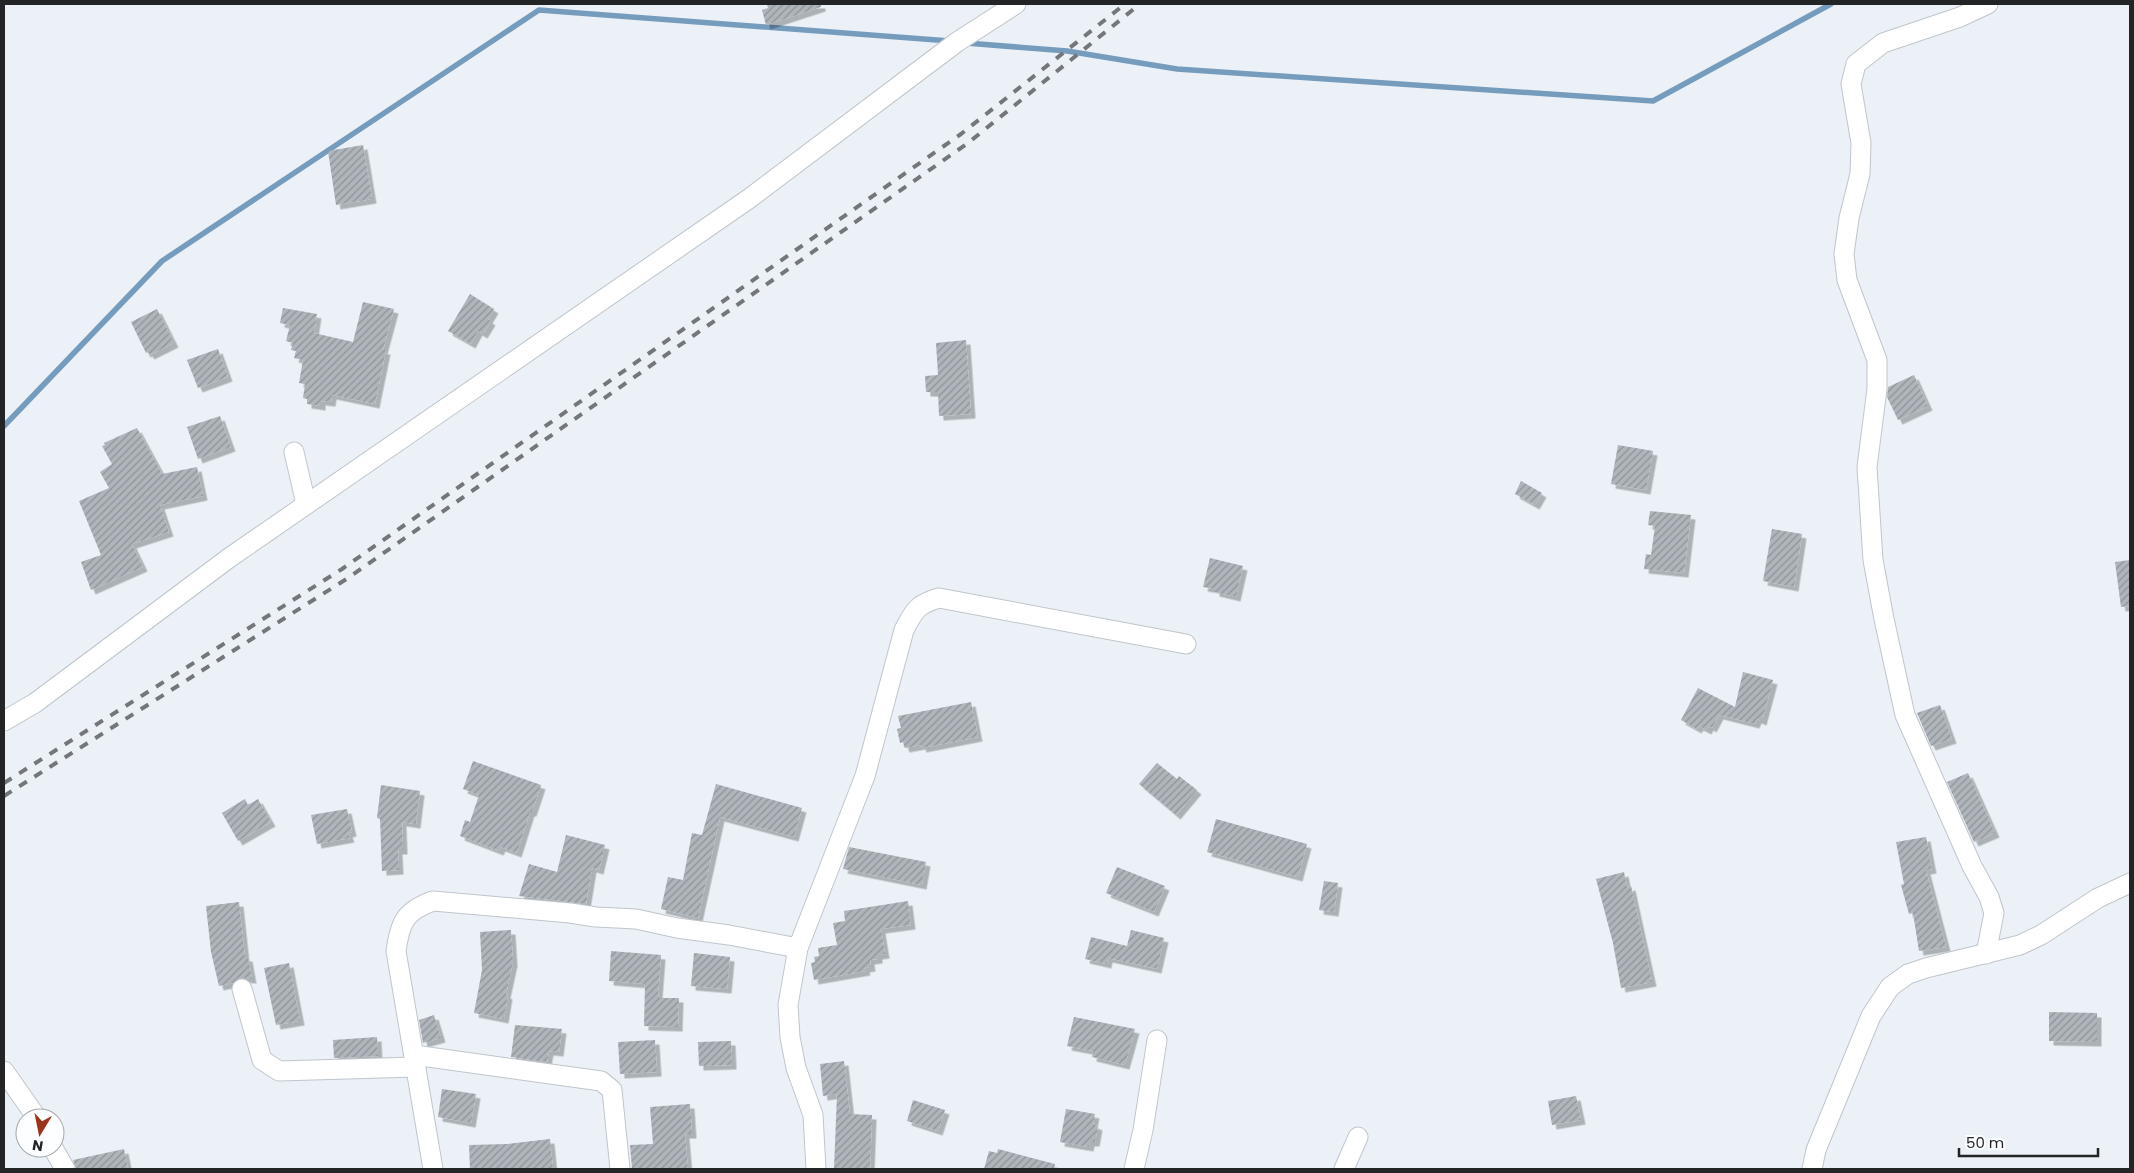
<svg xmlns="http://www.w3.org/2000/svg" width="2134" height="1173" font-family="Poppins,sans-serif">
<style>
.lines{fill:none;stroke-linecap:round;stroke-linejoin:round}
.stream{stroke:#769cbd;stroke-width:5.5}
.building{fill:url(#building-hatch);filter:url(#shadow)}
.minor-casing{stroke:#bfc6cb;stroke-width:21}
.minor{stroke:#fff;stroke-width:19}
.rail{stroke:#73777a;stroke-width:4;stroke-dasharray:9 9;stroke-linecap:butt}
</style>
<defs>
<pattern id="building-hatch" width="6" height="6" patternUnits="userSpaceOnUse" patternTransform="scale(1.25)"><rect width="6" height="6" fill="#afb5bb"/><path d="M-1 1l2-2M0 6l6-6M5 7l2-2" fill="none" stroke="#8e9398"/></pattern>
<filter id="shadow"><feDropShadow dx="4.5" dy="4.5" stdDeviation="0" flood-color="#0004"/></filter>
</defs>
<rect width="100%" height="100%" fill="#ebf1f7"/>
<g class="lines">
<g class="stream">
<path d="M966 43 1067 51 1177 69 1653 101 1831 4"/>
<path d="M4 426 162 261 539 10 950 41"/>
</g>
</g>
<g class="building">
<path d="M767 4H821V7L766 25 762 10 768 8Z"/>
<path d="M363 145 372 199 336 205 328 151Z"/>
<path d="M470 294 494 309 488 319 491 321 483 334 478 331 471 344 448 331Z"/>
<path d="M363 302 394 309 383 350H386L375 404 332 395 331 402 321 401V406L307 404V399L303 398 305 384 299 383 303 360 294 358 296 351 291 350 293 343 286 341 290 325 280 323 283 308 317 314 314 333 353 342Z"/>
<path d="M157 309 174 343 150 355 148 352 146 353 131 322Z"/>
<path d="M966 340 971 414 939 416 938 392H926L925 376 938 375 936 343Z"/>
<path d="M218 349 228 377 198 388 187 360Z"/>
<path d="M1914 375 1928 406 1898 420 1887 397 1888 387Z"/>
<path d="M220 416 231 447 198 459 187 427Z"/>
<path d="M137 428 162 474 197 467 203 496 160 505 169 532 132 544 143 567 91 590 81 562 101 555 79 501 109 488 100 472 112 464 102 446 105 445 104 443Z"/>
<path d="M1618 445 1653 451 1646 490 1611 484Z"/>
<path d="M1521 481 1542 493 1535 505 1515 494Z"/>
<path d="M1650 511 1691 515 1684 573 1644 569 1646 554 1651 555 1655 526 1648 525Z"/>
<path d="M1772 529 1802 534 1794 587 1763 581Z"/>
<path d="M1210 558 1243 566 1236 597 1215 592V589L1203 587Z"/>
<path d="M2130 560V606L2121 607 2115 562Z"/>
<path d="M1743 672 1773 680 1762 721 1757 719 1755 724 1719 715 1712 728 1709 726 1707 730 1699 726 1697 729 1681 720 1698 688 1735 707Z"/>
<path d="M971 702 978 737 922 748 921 745 905 748 903 742 900 743 897 729 901 728 898 716Z"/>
<path d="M1940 705 1952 739 1931 746 1917 713Z"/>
<path d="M473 761 541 785 532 812H530L517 853 501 847 499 851 460 836 465 820 470 822 479 795 463 789Z"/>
<path d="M1157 763 1177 779 1179 776 1197 790 1176 815 1139 784Z"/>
<path d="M1968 773 1995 833 1974 842 1947 782Z"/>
<path d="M716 784 802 808 794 837 720 817 698 918 661 909 668 877 683 880 692 833 702 835Z"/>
<path d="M381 785 420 791 416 824 402 822 403 850H398L399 870 382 871 380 819 377 818Z"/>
<path d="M245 799 248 805 258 799 271 822 238 841 222 813Z"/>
<path d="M347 809 352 832 348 833 350 838 317 844 311 815Z"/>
<path d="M1216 819 1307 844 1298 877 1207 852Z"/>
<path d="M566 835 605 845 599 870 592 868 586 904 519 896 529 864 557 872Z"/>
<path d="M1926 837 1932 869 1926 870 1946 947 1919 951 1913 913 1909 914 1901 885 1904 884 1896 842Z"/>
<path d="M849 847 926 862 922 885 843 869Z"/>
<path d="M1117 867 1165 886 1154 912 1106 893Z"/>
<path d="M1624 872 1627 887 1631 886 1652 982 1621 988 1613 943 1596 879Z"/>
<path d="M1324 881 1338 883 1334 912 1319 910Z"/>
<path d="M908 901 911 925 881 929 885 954 878 955V959L870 960 871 967 865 968 866 971 814 980 811 963 815 962 814 957 819 956 818 948 837 945 833 923 845 921 844 911Z"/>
<path d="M239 902 245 957H248L252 979 239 978 233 983 219 986 211 952 206 906Z"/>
<path d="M511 930 513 962 506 994 508 995 504 1019 474 1013 482 970 480 932Z"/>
<path d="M1131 930 1164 938 1157 969 1108 958 1107 964 1085 959 1091 937 1127 946Z"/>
<path d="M611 951 661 955 658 995 660 998H679L678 1027 644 1026 645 984 609 981Z"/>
<path d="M694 953 730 957 727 989 691 986Z"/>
<path d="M289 963 300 1021 276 1025 264 968Z"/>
<path d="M2049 1012 2097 1013V1042L2049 1041Z"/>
<path d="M434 1015 441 1038 423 1043 419 1020Z"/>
<path d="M1074 1017 1135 1029 1125 1065 1092 1057 1093 1051 1067 1046Z"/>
<path d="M515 1025 562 1029 559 1052 549 1051 547 1062 511 1057Z"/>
<path d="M377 1037 378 1056 334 1058 333 1040Z"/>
<path d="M655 1040 657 1072 620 1074 618 1042Z"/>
<path d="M731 1041 732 1065 699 1066 698 1042Z"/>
<path d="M844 1061 850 1114 872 1115 870 1169H834L837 1094 823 1096 820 1064Z"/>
<path d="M442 1089 476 1094 471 1123 438 1117Z"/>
<path d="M1576 1096 1581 1120 1552 1125 1548 1101Z"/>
<path d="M913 1100 945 1110 938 1131 907 1121Z"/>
<path d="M690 1104 692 1134H685L688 1169H632L630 1145 653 1144 650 1107Z"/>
<path d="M1066 1109 1095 1114 1093 1124 1098 1126 1095 1142H1090L1089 1147 1060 1142Z"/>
<path d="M550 1139 553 1169H470L469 1145 507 1144Z"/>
<path d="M124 1149 128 1169H76L73 1160Z"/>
<path d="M998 1149 1055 1164 1054 1169H984L989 1151 997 1153Z"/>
</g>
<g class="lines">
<g class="minor-casing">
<g id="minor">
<path d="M294 452 306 504"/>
<path d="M4 721 35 703 229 558 750 198 957 42 1016 4"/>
<path d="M1986 954 1994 913 1989 897 1972 866 1905 715 1884 619 1873 560 1867 467 1877 389V360L1847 280 1844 254 1849 218 1860 174 1861 143 1851 84 1856 64 1883 43 1960 17 1988 4"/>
<path d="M242 989 262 1060 279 1071 416 1067"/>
<path d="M414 1055 601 1081 612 1090 620 1169"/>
<path d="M4 1071 37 1118"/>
<path d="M53 1148 65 1169"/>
<path d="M433 1169 396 951C400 922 405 911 433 901L570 913 596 917 636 919 677 928 729 935 798 948"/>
<path d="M816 1169 813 1115 796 1068 790 1037 788 1005 798 948 865 776 904 630C914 611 917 604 939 598L1186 644"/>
<path d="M1134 1169 1143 1130 1157 1040"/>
<path d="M1344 1169 1358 1137"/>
<path d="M1812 1169 1816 1150 1871 1016 1890 987 1908 974 1926 968 2020 945 2041 935 2098 898 2130 883"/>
</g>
</g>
<use href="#minor" class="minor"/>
<g class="rail">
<path d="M4 783 342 569 961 134 1125 4"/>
<path d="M4 796 348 578 968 143 1140 4"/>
</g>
</g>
<rect width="2134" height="1173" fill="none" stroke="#222426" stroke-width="10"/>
<g transform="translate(40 1133) rotate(190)"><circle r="24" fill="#fcfeff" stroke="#a5a7a8"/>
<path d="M0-4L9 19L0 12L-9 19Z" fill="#9c331a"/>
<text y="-8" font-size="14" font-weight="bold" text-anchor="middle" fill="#222426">N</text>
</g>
<path d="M1959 1148v8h139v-8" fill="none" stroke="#222426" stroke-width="2.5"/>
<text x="1966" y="1148" font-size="15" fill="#222426" stroke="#fcfeff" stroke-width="4" paint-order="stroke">50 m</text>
</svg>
